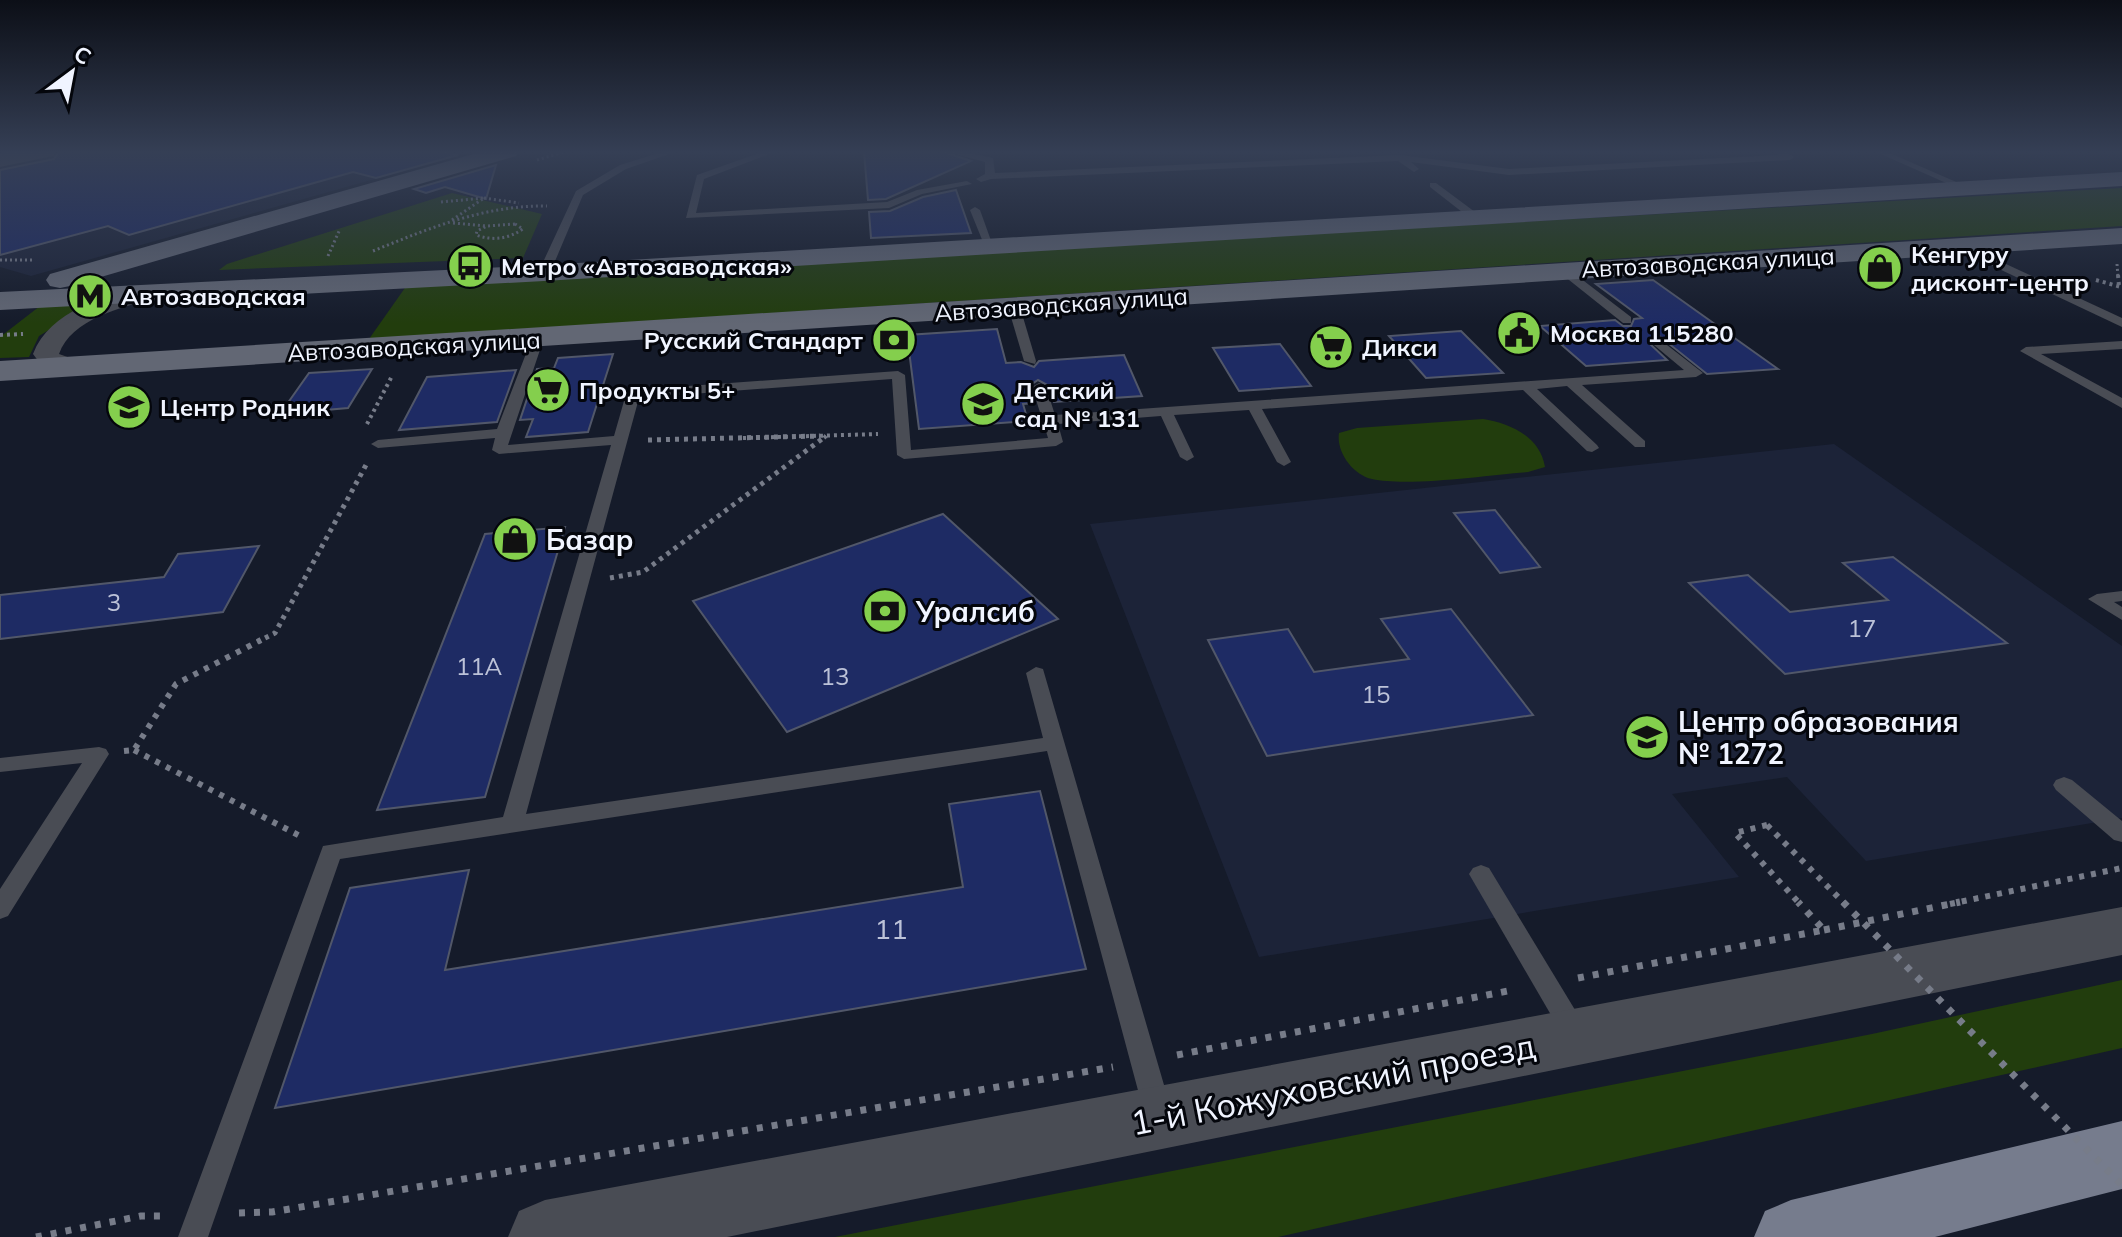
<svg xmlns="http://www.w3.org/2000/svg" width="2122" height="1237" font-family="Mulish,sans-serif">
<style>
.built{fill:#1c2338}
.green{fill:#223d0d}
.building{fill:#1e2b64;stroke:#515769;stroke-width:2}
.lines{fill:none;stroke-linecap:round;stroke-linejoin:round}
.path-far4{stroke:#777c89;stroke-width:3;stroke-dasharray:2 3;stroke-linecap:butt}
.path-far3{stroke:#777c89;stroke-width:4;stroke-dasharray:3 4;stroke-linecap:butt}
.path-far2{stroke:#777c89;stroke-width:5;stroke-dasharray:4 5;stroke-linecap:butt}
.path-far1{stroke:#777c89;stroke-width:6;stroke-dasharray:5 7;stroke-linecap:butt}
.path{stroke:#777c89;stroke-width:7;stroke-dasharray:6 9;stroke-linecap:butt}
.service{fill:#494c54;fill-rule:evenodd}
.minor{fill:#494c54;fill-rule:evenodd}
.tertiary{fill:#494c54;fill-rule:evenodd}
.secondary{fill:#626774;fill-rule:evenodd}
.primary{fill:#767c8d;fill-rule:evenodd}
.path-bridge-far1{stroke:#777c89;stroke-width:6;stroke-dasharray:5 7;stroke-linecap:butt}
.path-bridge{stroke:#777c89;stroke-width:7;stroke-dasharray:6 9;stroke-linecap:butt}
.labels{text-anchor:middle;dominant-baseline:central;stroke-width:6;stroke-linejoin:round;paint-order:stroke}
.far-poi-label{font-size:24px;font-weight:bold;fill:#f0f4ff;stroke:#04060c;text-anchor:start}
.far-street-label{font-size:24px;fill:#f0f4ff;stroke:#04060c}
.number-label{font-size:24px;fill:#bcc2d8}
.poi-label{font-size:28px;font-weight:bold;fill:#f0f4ff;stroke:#04060c;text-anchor:start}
.near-number-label{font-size:28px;fill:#bcc2d8}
.near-street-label{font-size:34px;fill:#f0f4ff;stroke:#04060c}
</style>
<rect width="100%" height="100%" fill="#151b2a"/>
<g class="built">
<path d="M74 151H474L31 276 0 267V167Z"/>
<path d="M1834 444 2122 646V818L1866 861 1787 777 1672 794 1739 877 1259 957 1090 524Z"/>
</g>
<g class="green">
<path d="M2122 188V226L369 339 407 285Z"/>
<path d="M452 193 542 214 523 258 219 270 227 264Z"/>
<path d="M93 303 39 336 29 357 0 358V337L40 306Z"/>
<path d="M1483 419C1509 423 1540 436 1545 467L1528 472C1488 475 1408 487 1372 479 1353 475 1336 452 1339 433L1357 428Z"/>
<path d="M2122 980V1048L1278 1237H835L1872 1034Z"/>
</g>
<g class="building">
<path d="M59 151H441L458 155 376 178 353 172 129 235 108 226 0 255V170L54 159Z"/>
<path d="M864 151H941L971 161 886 199 868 200Z"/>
<path d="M496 165 486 199 445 187 426 193 414 189Z"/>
<path d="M956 190 971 233 871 238 869 212 890 211 923 197Z"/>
<path d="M1653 280 1778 369 1707 374 1658 335 1650 344 1667 360 1586 366 1540 326 1615 320 1623 326H1631L1634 319 1642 318 1596 284Z"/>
<path d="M997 329 1006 363 1021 362 1034 367 1039 361 1124 355 1142 396 1054 402 1049 386 1038 380 1029 386 1034 403 1023 404 1028 421 919 429 907 335Z"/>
<path d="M1461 331 1503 373 1426 378 1389 336Z"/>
<path d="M1280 344 1311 386 1239 391 1213 348Z"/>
<path d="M613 354 588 432 526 437 533 419 520 420 537 369 554 368 558 358Z"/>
<path d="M372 369 348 408 280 414 309 373Z"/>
<path d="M516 370 497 422 399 430 427 377Z"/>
<path d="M1495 510 1540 567 1500 573 1454 513Z"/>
<path d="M943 514 1058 619 787 732 693 601Z"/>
<path d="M565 527 485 797 377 810 485 534Z"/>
<path d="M259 546 223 612 0 639V595L164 577 178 554Z"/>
<path d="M1893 557 2007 643 1785 674 1689 583 1748 575 1790 612 1888 600 1843 563Z"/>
<path d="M1451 609 1533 715 1267 756 1208 640 1288 629 1314 672 1409 659 1381 619Z"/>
<path d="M1040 791 1086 969 275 1108 350 888 469 870 445 970 963 887 949 804Z"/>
</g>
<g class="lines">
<g class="path-far4">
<path d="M537 160 567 151"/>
<path d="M484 198 519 203"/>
<path d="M441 202 484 198 452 220"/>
<path d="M453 223 487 226"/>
<path d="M515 224 523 229C508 239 493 241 476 235L477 231 487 226Z"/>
<path d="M373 251C430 228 485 205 547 206"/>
<path d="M328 256 340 229"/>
<path d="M0 260H35"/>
<path d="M2117 264 2118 277"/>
</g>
<g class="path-far3">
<path d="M2118 275 2119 286"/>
<path d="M2096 280 2121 287"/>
<path d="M0 335 23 334"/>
<path d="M367 424 392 376"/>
<path d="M743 438 878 434"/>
<path d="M824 438 827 435"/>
</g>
<g class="path-far2">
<path d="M648 440 820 436"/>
<path d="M610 578 643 572 826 436"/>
<path d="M257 642 275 633 366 465"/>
</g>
<g class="path-far1">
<path d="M134 750 304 838"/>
<path d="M124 751 134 750 176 684 261 640"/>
<path d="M1767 825 1735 833 1800 904"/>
<path d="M1950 904 2122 868"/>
</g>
<g class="path">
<path d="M1824 930 1960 902"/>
<path d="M1578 978 1824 930 1798 902"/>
<path d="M1177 1055 1513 990"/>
<path d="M239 1213 272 1212 1113 1067"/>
<path d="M36 1237 141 1216H165"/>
</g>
<g class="service">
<path d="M665 151H678L626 169 583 195 550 273 540 275 538 273 576 191 620 165Z"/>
<path d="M765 151H777L704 179 696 213 887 202 917 190 967 181 972 184 922 194 889 208 686 218 697 175Z"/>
<path d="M944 151H960L993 158 995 173 1400 155 1509 169 1779 155 1774 151H1785L1794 157 1790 160 1509 175 1411 162 1419 169 1414 172 1398 161 991 179 981 182 976 179 985 174V162Z"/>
<path d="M1874 151H1885L1970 188 1962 190Z"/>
<path d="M1430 183H1436L1479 215V219H1471L1430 187Z"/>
<path d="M975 207 980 210 994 249 985 247 970 210Z"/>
<path d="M1957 245H1965L2122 318V327L1957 249Z"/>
<path d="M1559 268H1567L1631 317V323H1623L1559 272Z"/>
<path d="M1014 303 1020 307 1036 361 1035 364 1024 361 1008 307Z"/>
<path d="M538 334 544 338 508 445 614 436 626 394 633 390 898 371 905 375 911 450 1048 438 1032 387 1039 383 1046 387 1055 415 1684 370 1654 345 1652 342 1658 338 1703 373 1696 377 1582 385 1645 441V447H1635L1567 386 1537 389 1597 445 1599 448 1592 452 1587 451 1523 390 1262 409 1291 462 1284 466 1277 462 1249 410 1174 415 1194 457 1187 461 1180 457 1161 416 1058 424 1063 442 1056 446 904 459 897 455 892 379 639 398 526 814 1043 738 1026 673 1036 667 1043 669 1171 1109 1167 1118 1157 1122 1147 1118 1143 1109 1047 751 340 859 208 1237H178L323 846 503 817 611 445 499 454 492 450 495 438 378 448 371 444 378 440 497 429 532 338Z"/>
<path d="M2122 341V349L2041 354 2122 398V408L2020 351 2026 347Z"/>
<path d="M2122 591V601L2114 602 2122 607V620L2088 599 2097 594Z"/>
<path d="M99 747 106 749 109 754 8 916 0 919V889L82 763 0 772V758Z"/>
<path d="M2064 777 2072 780 2122 821V842L2114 840 2056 790 2053 785 2056 780Z"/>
<path d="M1481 865 1489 868 1583 1023 1587 1031 1583 1039 1574 1043 1565 1039 1469 874 1473 868Z"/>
</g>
<path class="minor" d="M147 286 155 288 159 293 155 298C123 307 71 319 59 354L76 360 80 366 76 372C58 376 43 369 33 354 50 310 105 296 147 286Z"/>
<g class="tertiary">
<path d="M13 151H56L53 156 0 167V153Z"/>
<path d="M2122 907V955L727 1237H508L519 1211 545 1200Z"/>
</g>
<g class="secondary">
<path d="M484 151H519L516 156 70 286 60 288 50 286 46 280 50 274Z"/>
<path d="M2122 172V186L544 281 0 310V292L544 265Z"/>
<path d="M2122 228V244L0 381V361Z"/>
</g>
<path class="primary" d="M2122 1121V1189L1935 1237H1754L1765 1211 1791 1200Z"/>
<path class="path-bridge-far1" d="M1767 825 1845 904"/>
<path class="path-bridge" d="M1843 902 2122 1185"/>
</g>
<linearGradient id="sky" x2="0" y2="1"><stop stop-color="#0c0f17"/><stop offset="0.47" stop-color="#353f55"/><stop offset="1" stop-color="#353f55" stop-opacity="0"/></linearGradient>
<rect width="2122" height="324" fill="url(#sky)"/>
<defs>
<g id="bus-disc" transform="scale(2.3)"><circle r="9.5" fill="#84cf4d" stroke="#04060c"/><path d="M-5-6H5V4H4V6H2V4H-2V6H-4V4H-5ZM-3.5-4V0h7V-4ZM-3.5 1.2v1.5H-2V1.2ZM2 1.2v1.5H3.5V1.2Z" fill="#111"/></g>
<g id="shop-disc" transform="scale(2.3)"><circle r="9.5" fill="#84cf4d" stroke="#04060c"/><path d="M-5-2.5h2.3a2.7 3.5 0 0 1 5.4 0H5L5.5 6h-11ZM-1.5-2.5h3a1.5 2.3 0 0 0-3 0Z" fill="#111"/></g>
<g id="metro-disc" transform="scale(2.3)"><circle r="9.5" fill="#84cf4d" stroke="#04060c"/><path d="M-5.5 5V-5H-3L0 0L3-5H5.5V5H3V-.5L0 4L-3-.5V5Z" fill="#111"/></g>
<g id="civic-disc" transform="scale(2.3)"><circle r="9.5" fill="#84cf4d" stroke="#04060c"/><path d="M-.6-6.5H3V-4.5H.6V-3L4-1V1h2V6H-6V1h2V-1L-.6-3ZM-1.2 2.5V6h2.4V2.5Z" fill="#111"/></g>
<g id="bank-disc" transform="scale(2.3)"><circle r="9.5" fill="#84cf4d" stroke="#04060c"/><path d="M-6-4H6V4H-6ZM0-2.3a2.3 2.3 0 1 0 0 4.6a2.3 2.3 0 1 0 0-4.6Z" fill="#111"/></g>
<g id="supermarket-disc" transform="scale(2.3)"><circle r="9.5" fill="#84cf4d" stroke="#04060c"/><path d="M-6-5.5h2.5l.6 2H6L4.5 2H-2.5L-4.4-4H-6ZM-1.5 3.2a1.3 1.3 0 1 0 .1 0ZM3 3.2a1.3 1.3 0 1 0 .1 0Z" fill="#111"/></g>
<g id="school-disc" transform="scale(2.3)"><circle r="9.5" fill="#84cf4d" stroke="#04060c"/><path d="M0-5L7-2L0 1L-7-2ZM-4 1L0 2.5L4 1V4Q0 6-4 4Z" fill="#111"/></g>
</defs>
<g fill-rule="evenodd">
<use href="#bus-disc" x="470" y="266"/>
<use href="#shop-disc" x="1880" y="268"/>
<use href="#metro-disc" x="90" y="296"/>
<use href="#civic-disc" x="1519" y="333"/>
<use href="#bank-disc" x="894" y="340"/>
<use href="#supermarket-disc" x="1331" y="347"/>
<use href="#supermarket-disc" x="548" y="390"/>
<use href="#school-disc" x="983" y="404"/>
<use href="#school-disc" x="129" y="407"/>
<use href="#shop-disc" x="515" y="539"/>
<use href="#bank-disc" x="885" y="611"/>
<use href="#school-disc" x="1647" y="737"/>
</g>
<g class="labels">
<g class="far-poi-label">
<text x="1911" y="254">Кенгуру<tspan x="1911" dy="28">дисконт-центр</tspan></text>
<text x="501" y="266">Метро «Автозаводская»</text>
<text x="121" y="296">Автозаводская</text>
<text x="1550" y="333">Москва 115280</text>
<text x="863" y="340" text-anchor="end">Русский Стандарт</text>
<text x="1362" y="347">Дикси</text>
<text x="579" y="390">Продукты 5+</text>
<text x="1014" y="390">Детский<tspan x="1014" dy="28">сад № 131</tspan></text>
<text x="160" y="407">Центр Родник</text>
</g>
<g class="far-street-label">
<text transform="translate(1708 262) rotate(-3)">Автозаводская улица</text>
<text transform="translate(1061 304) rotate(-4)">Автозаводская улица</text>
<text transform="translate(414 346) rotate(-3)">Автозаводская улица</text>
</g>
<g class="number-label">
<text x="114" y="602">3</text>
<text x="1862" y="628">17</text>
<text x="479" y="666">11А</text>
<text x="835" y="676">13</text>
<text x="1376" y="694">15</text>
</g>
<g class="poi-label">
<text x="546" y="539">Базар</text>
<text x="916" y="611">Уралсиб</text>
<text x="1678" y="721">Центр образования<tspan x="1678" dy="32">№ 1272</tspan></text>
</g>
<g class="near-number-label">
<text x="891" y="928">11</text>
</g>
<g class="near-street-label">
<text transform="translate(1333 1084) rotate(-11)">1-й Кожуховский проезд</text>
</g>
</g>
<g transform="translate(72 72) rotate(32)" stroke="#04060c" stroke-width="6" paint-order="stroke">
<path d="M0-6L14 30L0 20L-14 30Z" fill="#f0f4ff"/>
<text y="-12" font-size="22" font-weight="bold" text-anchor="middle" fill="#f0f4ff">С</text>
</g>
</svg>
